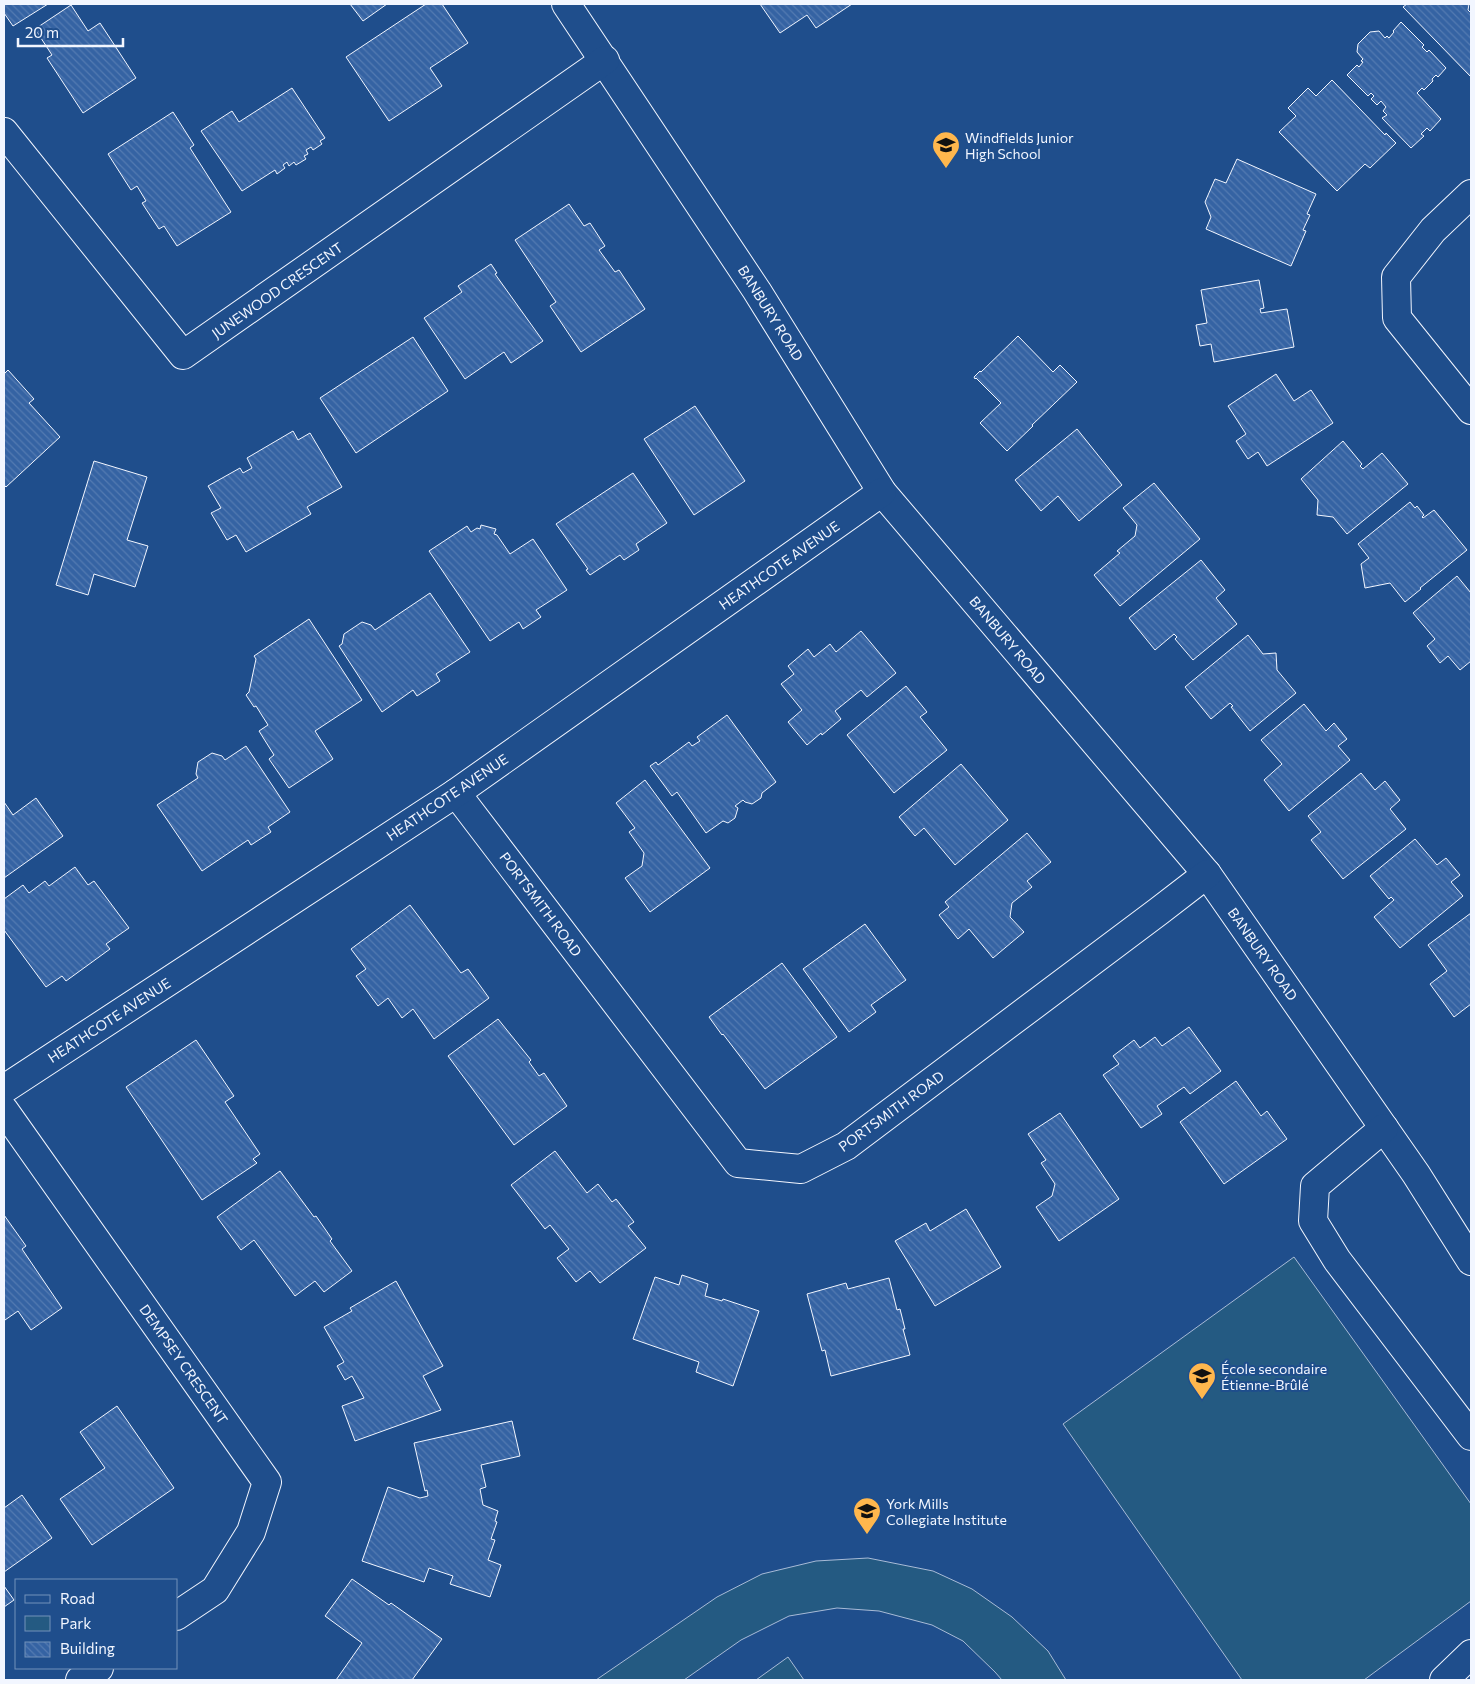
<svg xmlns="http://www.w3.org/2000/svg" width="1475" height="1684" font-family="Commissioner,sans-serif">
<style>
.green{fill:#245a82;stroke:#a8bbd7}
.building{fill:url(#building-back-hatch);stroke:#f2f6ff}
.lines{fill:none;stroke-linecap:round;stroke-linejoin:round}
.minor-casing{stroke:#f2f6ff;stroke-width:30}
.minor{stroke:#1f4e8c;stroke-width:28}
.labels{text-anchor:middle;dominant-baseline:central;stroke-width:4;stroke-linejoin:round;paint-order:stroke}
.poi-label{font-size:14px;fill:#f2f6ff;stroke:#1f4e8c;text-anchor:start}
.street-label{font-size:14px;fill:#f2f6ff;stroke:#1f4e8c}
</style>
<defs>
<pattern id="building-back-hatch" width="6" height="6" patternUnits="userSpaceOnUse" patternTransform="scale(1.25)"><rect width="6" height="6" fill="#3563a3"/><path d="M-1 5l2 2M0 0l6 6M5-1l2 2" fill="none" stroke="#537ab1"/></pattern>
</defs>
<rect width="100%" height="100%" fill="#1f4e8c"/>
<g class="green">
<path d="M1294 1257 1471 1504V1601L1364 1680H1242L1063 1424Z"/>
<path d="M868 1558 933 1571 972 1589 1012 1617 1048 1651 1066 1680H1002L995 1672 963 1641 932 1625 879 1611 837 1608 789 1616 741 1640 684 1680H596L717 1597 762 1574 816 1561Z"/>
<path d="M788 1657 804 1680H756Z"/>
</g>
<g class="building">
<path d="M4 4H48L13 26 4 13Z"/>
<path d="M350 4H387L363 21Z"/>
<path d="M426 4H442L468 43 430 68 442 86 389 121 346 57Z"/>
<path d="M760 4H852L816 28 807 15 780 33Z"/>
<path d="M1407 4H1469L1468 10 1471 13V77L1403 7Z"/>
<path d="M71 5 88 31 100 23 136 78 83 113 47 58 52 55 35 29Z"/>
<path d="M1401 22 1424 45 1422 47 1427 52 1429 50 1446 68 1438 77 1436 75 1432 79 1433 81 1424 90 1422 88 1417 93 1441 119 1430 131 1427 128 1421 134 1424 136 1411 148 1382 118 1387 115 1383 111 1386 107 1381 101 1377 105 1371 99 1374 96 1371 93 1368 96 1347 75 1357 65 1359 67 1363 62 1361 61 1363 59 1357 52 1358 44 1370 32 1379 31 1385 38 1387 36 1389 38 1394 32 1393 31Z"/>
<path d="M1332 80 1385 135 1386 133 1396 143 1370 168 1365 164 1337 191 1279 132 1296 116 1288 108 1308 88 1316 96Z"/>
<path d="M292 88 325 138 320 141 322 144 313 150 311 147 306 150 308 154 304 156 306 159 296 165 294 162 289 166 287 162 283 165 285 168 277 174 275 170 242 191 201 131 232 111 239 122Z"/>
<path d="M173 112 194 145 190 148 231 212 177 246 164 226 159 229 142 203 146 201 137 186 131 190 108 154Z"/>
<path d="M1237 159 1316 194 1307 214 1310 215 1303 230 1306 231 1291 266 1206 229 1211 217 1205 202 1215 179 1226 183Z"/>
<path d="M569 204 584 226 590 223 605 246 599 250 615 272 619 270 645 309 581 352 550 306 556 302 515 240Z"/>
<path d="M491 264 497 273 495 274 543 341 511 363 504 352 465 379 424 318 462 292 458 286Z"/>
<path d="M1259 280 1264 308 1260 309 1261 313 1287 309 1294 347 1214 362 1211 344 1200 346 1196 325 1207 323 1201 290Z"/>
<path d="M1018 336 1053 372 1060 365 1077 382 1032 425 1033 426 1007 451 980 423 1001 403 976 378 975 379 974 377 980 371 981 372Z"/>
<path d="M413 337 448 391 356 453 320 398Z"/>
<path d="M8 370 34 399 29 403 60 437 6 487 4 485V374Z"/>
<path d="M1276 374 1294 401 1311 390 1333 423 1267 466 1258 452 1248 459 1236 441 1246 434 1228 406Z"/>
<path d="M695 406 745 481 694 515 644 439Z"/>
<path d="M1077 429 1122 485 1079 521 1058 496 1041 511 1015 480Z"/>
<path d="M293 431 298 440 310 433 342 487 307 507 311 514 246 552 236 535 227 540 211 513 221 508 208 486 240 468 243 473 252 468 247 458Z"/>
<path d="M1343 441 1362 464 1360 466 1363 469 1382 453 1408 484 1347 534 1333 517 1317 515 1318 500 1301 479Z"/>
<path d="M94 461 147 477 127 540 148 546 135 587 94 574 88 595 56 585Z"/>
<path d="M633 473 667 523 636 544 639 550 624 560 620 555 590 575 586 570 588 569 556 524Z"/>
<path d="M1154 483 1200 539 1120 606 1094 575 1120 553 1117 551 1135 536 1137 525 1123 508Z"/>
<path d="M1410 502 1415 508 1417 506 1424 515 1422 517 1423 518 1434 510 1467 550 1420 588 1421 589 1405 602 1390 583 1365 588 1361 564 1369 558 1358 544Z"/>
<path d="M481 525 496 529 494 534 497 535 510 554 533 539 567 590 536 610 541 617 523 629 519 622 490 641 429 551 467 526 471 532 477 528 480 529Z"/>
<path d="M1201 560 1225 590 1216 598 1237 624 1193 660 1175 639 1177 637 1174 634 1155 650 1129 618Z"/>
<path d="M1457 576 1471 593V661L1460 670 1448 656 1440 663 1427 646 1435 639 1413 613Z"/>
<path d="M430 593 470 652 436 674 440 681 417 696 413 690 382 712 339 646 342 644 344 634 362 622 371 625 375 630Z"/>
<path d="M309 619 362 700 315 731 333 759 289 788 269 759 274 755 259 731 268 725 256 706 254 707 246 695 249 692 256 659 254 656Z"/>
<path d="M861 631 896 673 867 697 861 690 835 711 841 719 822 735 821 733 807 745 788 722 802 710 781 684 794 674 788 666 808 649 814 657 830 644 836 652Z"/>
<path d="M1248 635 1263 654 1276 653 1277 670 1296 693 1250 731 1231 707 1233 706 1230 703 1211 719 1185 687Z"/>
<path d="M906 686 927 712 920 717 947 750 894 793 847 735Z"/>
<path d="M1304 704 1326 731 1334 723 1347 739 1338 746 1350 760 1289 811 1264 780 1282 764 1261 740Z"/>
<path d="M727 715 776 782 762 793 761 798 752 804 745 802 743 800 735 806 738 808 735 818 728 823 723 821 706 833 677 792 672 796 650 766 656 762 658 765 689 742 692 746 700 741 697 737Z"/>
<path d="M246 746 290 812 268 827 271 832 251 845 248 840 202 871 157 805 198 778 196 774 198 762 212 753 222 756 225 760Z"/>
<path d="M961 764 1008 820 955 865 924 828 915 836 899 817Z"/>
<path d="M1361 773 1375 790 1385 781 1400 800 1390 809 1406 829 1343 879 1311 840 1321 832 1308 816Z"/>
<path d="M645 780 710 868 650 912 625 878 642 866 644 853 629 832 635 828 616 803Z"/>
<path d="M36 798 63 836 4 878V802L13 815Z"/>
<path d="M1027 833 1051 862 1027 881 1032 887 1012 903 1010 917 1024 932 993 958 969 929 958 939 939 915 949 907 945 902Z"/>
<path d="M1415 839 1437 865 1446 858 1460 875 1451 882 1463 896 1400 948 1374 917 1394 900 1391 897 1389 899 1370 876Z"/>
<path d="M75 867 88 885 94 881 129 928 106 944 110 949 66 981 62 976 46 987 4 930V899L23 885 29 893 45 881 49 886Z"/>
<path d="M410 905 461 973 468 969 489 998 434 1039 413 1009 402 1018 388 998 378 1006 356 976 366 969 351 949Z"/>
<path d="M1471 913V1004L1454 1017 1430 984 1447 971 1428 945Z"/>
<path d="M865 924 906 980 871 1005 876 1012 849 1032 803 969Z"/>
<path d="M782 963 837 1037 765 1089 723 1034 722 1035 709 1017Z"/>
<path d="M498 1019 531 1060 529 1062 539 1076 544 1073 567 1106 514 1145 448 1056Z"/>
<path d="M1189 1027 1221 1071 1190 1094 1184 1087 1157 1106 1162 1114 1141 1128 1103 1075 1119 1064 1113 1056 1134 1040 1140 1048 1155 1037 1162 1046Z"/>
<path d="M196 1040 234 1096 225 1102 260 1154 253 1159 257 1163 202 1200 126 1087Z"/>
<path d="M1236 1081 1261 1116 1267 1111 1287 1139 1224 1184 1180 1122Z"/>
<path d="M1060 1113 1119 1199 1059 1241 1036 1207 1052 1196 1055 1184 1041 1163 1046 1160 1028 1134Z"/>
<path d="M555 1151 587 1193 598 1184 612 1202 616 1199 634 1222 628 1226 646 1248 600 1283 590 1271 576 1282 557 1258 569 1249 550 1225 545 1229 511 1185Z"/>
<path d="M280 1171 314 1217 316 1216 332 1239 330 1241 352 1271 324 1292 315 1281 295 1296 254 1240 241 1250 217 1217Z"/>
<path d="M966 1209 1001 1267 935 1306 895 1241 926 1223 930 1231Z"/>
<path d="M4 1215 26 1246 22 1249 62 1308 31 1330 18 1311 5 1320 4 1318Z"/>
<path d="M682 1275 708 1284 705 1296 722 1301 723 1299 759 1311 733 1386 696 1372 699 1362 633 1339 655 1277 679 1285Z"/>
<path d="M889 1278 897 1310 900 1309 905 1329H903L910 1355 831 1376 825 1350 822 1351 807 1294 846 1283 848 1289Z"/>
<path d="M396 1281 443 1366 423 1376 441 1410 355 1441 342 1406 364 1398 352 1376 345 1380 337 1366 344 1362 324 1327 352 1311 350 1308Z"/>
<path d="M117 1406 174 1488 92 1545 60 1499 105 1468 80 1432Z"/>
<path d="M512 1421 520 1456 481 1465 486 1487 480 1489 483 1505 498 1511 495 1521 497 1522 491 1539 495 1540 488 1560 501 1565 490 1597 450 1584 453 1576 429 1568 424 1582 362 1561 388 1487 420 1498 428 1496 427 1490 425 1491 414 1443Z"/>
<path d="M22 1495 52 1538 4 1572V1508Z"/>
<path d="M352 1579 389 1605 391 1603 442 1639 412 1680H336L362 1643 325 1616Z"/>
<path d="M4 1586 14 1600 4 1607Z"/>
</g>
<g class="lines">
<g class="minor-casing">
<g id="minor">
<path d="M566 4 757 291 882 492 1207 874 1416 1174 1471 1261"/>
<path d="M4 132 183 355 605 60"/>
<path d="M1471 194 1433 230 1396 277 1397 318 1471 410"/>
<path d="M456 793 738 1163 801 1169 846 1146 1159 911 1207 874"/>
<path d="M4 1089 456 793 882 492"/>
<path d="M4 1110 267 1482 251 1532 215 1590 176 1616"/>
<path d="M1384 1128 1315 1186 1313 1221 1337 1260 1471 1436"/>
<path d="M80 1680 99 1668"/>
<path d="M1444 1680 1471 1654"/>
</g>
</g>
<use href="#minor" class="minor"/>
</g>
<defs>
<g id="school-pin" transform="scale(1.4375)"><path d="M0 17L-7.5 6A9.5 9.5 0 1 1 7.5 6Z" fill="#ffb74d" stroke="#1f4e8c"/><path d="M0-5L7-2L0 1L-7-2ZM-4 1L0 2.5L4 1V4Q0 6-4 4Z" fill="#111"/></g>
</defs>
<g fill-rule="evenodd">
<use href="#school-pin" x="946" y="145"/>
<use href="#school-pin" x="1202" y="1376"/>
<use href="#school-pin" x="867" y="1511"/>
</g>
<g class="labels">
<g class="poi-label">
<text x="965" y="137">Windfields Junior<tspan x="965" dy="16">High School</tspan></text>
<text x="1221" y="1368">École secondaire<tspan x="1221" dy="16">Étienne-Brûlé</tspan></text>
<text x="886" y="1503">York Mills<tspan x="886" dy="16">Collegiate Institute</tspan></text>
</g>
<g class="street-label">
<text transform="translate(277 290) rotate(-35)">JUNEWOOD CRESCENT</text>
<text transform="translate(771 313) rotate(58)">BANBURY ROAD</text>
<text transform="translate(779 565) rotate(-35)">HEATHCOTE AVENUE</text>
<text transform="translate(1008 640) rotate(50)">BANBURY ROAD</text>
<text transform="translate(447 797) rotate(-34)">HEATHCOTE AVENUE</text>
<text transform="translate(541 904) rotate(53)">PORTSMITH ROAD</text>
<text transform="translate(1263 954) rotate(55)">BANBURY ROAD</text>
<text transform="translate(109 1020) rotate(-33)">HEATHCOTE AVENUE</text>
<text transform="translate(891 1111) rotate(-36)">PORTSMITH ROAD</text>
<text transform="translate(184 1364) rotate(55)">DEMPSEY CRESCENT</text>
</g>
</g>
<rect width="1475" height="1684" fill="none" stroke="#f2f6ff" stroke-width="10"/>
<rect x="15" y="1579" width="162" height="90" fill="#1f4e8c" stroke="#7391ba"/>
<rect x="25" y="1595" width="25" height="8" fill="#1f4e8c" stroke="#7391ba"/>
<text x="60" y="1604" font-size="15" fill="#f2f6ff">Road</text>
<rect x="25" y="1616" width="25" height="15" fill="#245a82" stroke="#7391ba"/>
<text x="60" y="1629" font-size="15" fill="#f2f6ff">Park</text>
<rect x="25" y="1642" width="25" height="15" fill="url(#building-back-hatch)" stroke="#7391ba"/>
<text x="60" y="1654" font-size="15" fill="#f2f6ff">Building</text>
<path d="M18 38v8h105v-8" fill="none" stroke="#f2f6ff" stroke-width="2.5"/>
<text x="25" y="38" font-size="15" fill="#f2f6ff" stroke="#1f4e8c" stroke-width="4" paint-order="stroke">20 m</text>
</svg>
